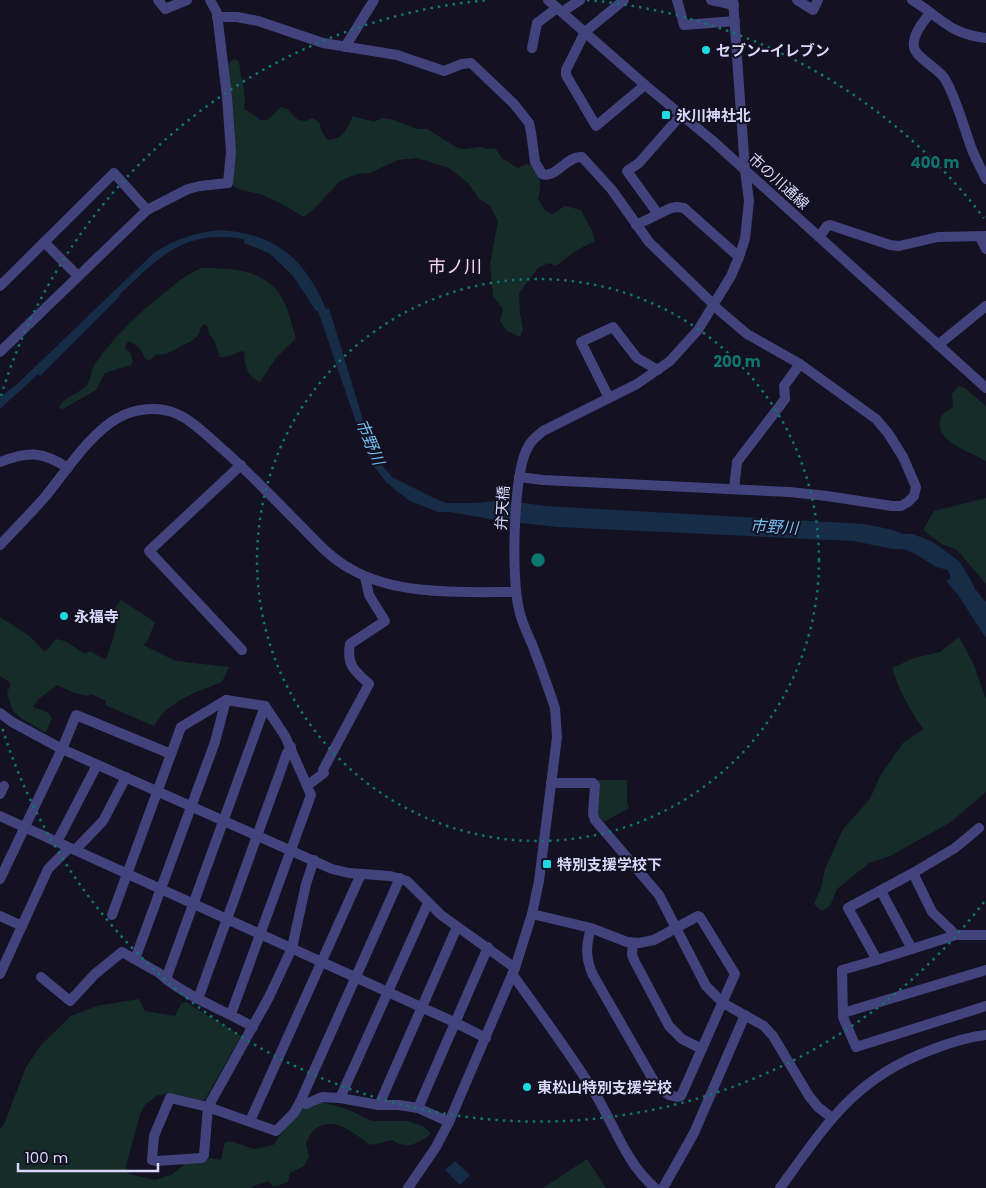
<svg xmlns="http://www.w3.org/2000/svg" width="986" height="1188" font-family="Poppins,'Noto Sans JP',sans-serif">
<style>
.green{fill:#152c29}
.water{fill:#162c47}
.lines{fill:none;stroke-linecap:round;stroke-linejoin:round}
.minor{stroke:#42437c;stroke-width:10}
.tertiary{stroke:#42437c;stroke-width:10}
.ring{fill:none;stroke:#0f766e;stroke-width:2.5;stroke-dasharray:2.5 5}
.poi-dot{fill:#1cdae1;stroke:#131122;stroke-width:2}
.labels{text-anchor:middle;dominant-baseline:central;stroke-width:4;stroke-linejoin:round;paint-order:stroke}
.poi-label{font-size:15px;font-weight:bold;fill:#d9d7fa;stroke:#131122;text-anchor:start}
.street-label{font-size:15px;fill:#d9d7fa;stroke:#131122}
.water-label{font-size:16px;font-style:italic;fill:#72bced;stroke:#131122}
.quarter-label{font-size:18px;fill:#fad9f0;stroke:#131122}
.centre{fill:#0f766e;stroke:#131122;stroke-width:2.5}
.ring-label{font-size:15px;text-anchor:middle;font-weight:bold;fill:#0f766e;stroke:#131122;stroke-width:4;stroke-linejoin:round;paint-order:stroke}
</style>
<rect width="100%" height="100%" fill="#131122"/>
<g class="green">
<path d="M235 59 239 61 241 77 243 80 245 101 244 109 251 113 260 120H267L281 107 287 109 298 120 305 121 312 118 319 122 322 132 327 140C345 139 345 130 353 116L374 122 382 118 391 119 417 129H427L456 147 462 149 481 147 487 149 495 148 502 158 518 168 526 164 531 165C541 179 542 181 538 199L545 210 552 214 565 206 581 210 592 231 595 241 577 250 556 266 549 263 538 268 519 293 520 313 523 329 520 337 507 331 500 321 503 309 493 296 490 264 498 221 489 205 479 199 468 183 449 168 417 158 398 160 370 173 357 174 340 181 314 209 304 217C291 209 279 202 265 196 255 192 244 192 234 187L232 181 228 65 231 60Z"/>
<path d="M201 268C225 268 256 268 275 288 287 301 291 322 296 338L276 358 260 382C246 377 245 364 244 351 234 353 231 357 220 357L214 340 209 334 208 328 205 324 201 327 199 334 193 340 166 354 156 355 149 361 145 359C142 350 138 345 129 341L126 344 125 349 130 352 133 361 131 365 105 373 96 390 63 409 59 408C64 396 77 395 86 386 92 380 90 370 96 362 115 337 132 319 157 299 171 287 184 276 201 268Z"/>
<path d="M958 386 965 388 986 406V461C971 452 931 440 941 417 943 413 949 410 953 407L952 394Z"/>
<path d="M986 498V584L957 550 942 544 923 530 934 511Z"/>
<path d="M121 600 155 622 148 640 143 645 176 661 229 667 222 682C196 692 168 701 154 726L105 705 106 701 91 694 88 696 75 693 57 685C49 692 38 697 33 707L47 712 52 718 46 733 22 719 13 711 7 693 11 683 0 676V617L28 635 45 652 56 639 65 641 85 654 90 651C96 653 99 658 106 659L113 639 116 626 113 611Z"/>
<path d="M959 637 973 663 986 699V792L951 822 890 856 869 863 837 889 830 906 822 911 814 904 821 888 825 869 843 829 870 799 880 776 903 743 923 729C910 710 899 690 892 668L914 658 940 652Z"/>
<path d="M599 780H627V801L629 808 604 822 598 815Z"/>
<path d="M139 999 145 1011 175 1016 181 1004 186 1002 241 1036 204 1101 175 1094 157 1095 145 1105 140 1115 126 1166 129 1174 155 1180 171 1175 185 1164 203 1162 210 1158 221 1160 225 1142H233L254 1149 273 1145 302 1106 321 1102 347 1109 372 1121H407L423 1126 431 1134C417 1144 407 1150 392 1140L370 1145C355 1134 334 1115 315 1129 311 1133 308 1139 306 1143L309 1157 304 1166 290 1173 288 1182 273 1187 269 1181 253 1186 252 1188H0V1129L4 1124 26 1067 41 1045 71 1016 97 1006Z"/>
<path d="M587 1159 606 1188H543Z"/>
</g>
<g class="water">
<path d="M221 230C276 234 305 259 326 309L329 308 366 430 378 460 392 477 434 498 446 503H477L503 500 545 506 865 524 893 530 903 534H913L933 542 959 561 969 577 975 589 986 602V638L958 595 946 581 951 578 948 570 936 567 914 553 903 549H893L853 541 557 527 501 521 450 512H438L408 500 386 482 372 464 363 443 318 311H316L293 276 269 253 244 243V239C183 229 160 257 119 295L120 296 40 376 38 374 0 409V397L16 385 155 252C176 239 196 232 221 230Z"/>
<path d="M455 1161 470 1175 460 1185 445 1170Z"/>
</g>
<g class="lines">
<g class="minor">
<path d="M158 0 165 9 187 0"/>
<path d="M624 0 585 32 566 70V75L596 126 645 85"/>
<path d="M677 0 684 25 735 21"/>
<path d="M711 0 734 5"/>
<path d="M797 0 813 10 818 0"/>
<path d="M562 12 580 0"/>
<path d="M930 13C923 22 912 35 914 47 915 57 939 69 945 79 957 100 963 125 971 147 975 158 981 168 986 179"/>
<path d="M217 17H237L258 21 323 43 397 55 444 71 462 64 471 63 514 104 529 123 531 132 535 162 542 174C556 179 567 155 582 157L612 190 649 242 710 301 714 306 747 334 800 364 876 419 888 433 903 457 916 487 914 496 908 502 901 506H892L827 496 790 492 543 480 519 477"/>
<path d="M345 47 374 0"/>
<path d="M532 48 537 23 557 8"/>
<path d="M658 214 627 171 639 163 681 115"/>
<path d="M636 225 671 208 677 207 684 208 739 257"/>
<path d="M819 237 827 226 830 225 890 245 899 246 938 237 986 236"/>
<path d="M980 237 986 249"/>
<path d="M44 242 78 276"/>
<path d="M0 286 114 173 147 210"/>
<path d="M938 345 986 306"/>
<path d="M0 352 147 210 188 189 200 186 228 183 231 152 227 97 217 13 210 0"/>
<path d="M609 398 581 342 613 327 637 358 658 370"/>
<path d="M0 462C28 451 42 451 68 468"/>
<path d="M241 465 149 551 242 650"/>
<path d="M734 489 737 462 785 399 784 386 800 364"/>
<path d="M0 713 12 722 62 749 332 869 349 873 390 876 407 881 441 915 515 968"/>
<path d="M551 783H593L595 785 593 814 595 820 659 895 706 986 723 1003 764 1026 773 1036 809 1096 818 1107 832 1118"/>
<path d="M308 785 324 773 323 770 369 684C355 671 346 665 350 644L385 621 369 595 365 577"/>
<path d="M0 794 4 786"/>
<path d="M0 816 454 1022 486 1038"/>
<path d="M979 828 955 848 913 873 848 908 877 960 842 970 843 1017 856 1047 986 1006"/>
<path d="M57 842 97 765"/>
<path d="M75 850 103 821 126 777"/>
<path d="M314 860 306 884 292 948 269 997 208 1107 276 1131 294 1113 300 1102 400 878"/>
<path d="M913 873 932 912 956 935H986"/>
<path d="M0 879 62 749 76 715 171 754"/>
<path d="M881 891 912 949"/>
<path d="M532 914 591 928 627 942 639 943 654 940 698 916 700 917 735 974 681 1096 677 1097 669 1095 655 1083 593 975C585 958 586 945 591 928"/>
<path d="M112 915 181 727 226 700 265 706 285 736 311 795 231 1014"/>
<path d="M0 916 22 926"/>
<path d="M633 943 632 955 635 962 669 1026 682 1039 702 1049"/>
<path d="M135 959 215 742 226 700"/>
<path d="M877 960 956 935"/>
<path d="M0 974 48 869 69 848"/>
<path d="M41 977 70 1001 95 974 122 952 159 973 166 979"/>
<path d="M198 999 287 753 291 747"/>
<path d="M843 1013 986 970"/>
<path d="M253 1027C224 1010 192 999 166 979L265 706"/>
<path d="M170 1098 208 1107 204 1155 202 1158 157 1161 152 1160 154 1136Z"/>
<path d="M340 1098 428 903"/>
<path d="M300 1102 306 1104 322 1097 340 1098 379 1105H399L418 1108 449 1122"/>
<path d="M379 1105 457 927"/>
<path d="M418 1108 488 947"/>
<path d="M250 1121 361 874"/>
<path d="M663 1188 694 1133 745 1015"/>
</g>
<g class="tertiary">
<path d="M548 0 645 85 713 141 986 388"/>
<path d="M912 0C941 17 948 34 986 38"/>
<path d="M0 545C15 529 30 514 44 498 65 473 90 433 118 418 135 408 159 406 177 414 193 421 206 435 219 446 247 470 272 497 298 523 314 539 329 557 349 568 395 596 462 592 515 592"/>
<path d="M512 974C541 1014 570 1053 596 1095 615 1127 626 1163 655 1188"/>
<path d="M408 1188 436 1147 449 1122 515 968 532 914 539 881 557 737 555 708C548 687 540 665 532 644 527 633 521 621 519 609 511 579 513 473 528 447 531 440 537 436 543 431L637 384 670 361 698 330 731 276 739 257 745 239 749 201 745 170 733 0"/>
<path d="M780 1188C826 1125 854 1078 931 1050 949 1043 967 1037 986 1035"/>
</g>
</g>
<g class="ring">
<circle cx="538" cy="560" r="281"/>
<path d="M984 902A562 562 0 0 1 1 724M1 396A562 562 0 0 1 489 0M587 0A562 562 0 0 1 984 218"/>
</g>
<g class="poi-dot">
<circle cx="706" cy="50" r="5"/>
<rect x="661" y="110" width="10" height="10" rx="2.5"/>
<circle cx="64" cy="616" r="5"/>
<rect x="542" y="859" width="10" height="10" rx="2.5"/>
<circle cx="527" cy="1087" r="5"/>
</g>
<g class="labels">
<g class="poi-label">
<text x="716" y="50">セブン-イレブン</text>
<text x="676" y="115">氷川神社北</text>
<text x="74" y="616">永福寺</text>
<text x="557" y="864">特別支援学校下</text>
<text x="537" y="1087">東松山特別支援学校</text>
</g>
<g class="street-label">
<text transform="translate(779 181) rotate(42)">市の川通線</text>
<text transform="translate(502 508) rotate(-86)">弁天橋</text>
</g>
<g class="water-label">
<text transform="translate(370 442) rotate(67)">市野川</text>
<text transform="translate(774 527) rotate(3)">市野川</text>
</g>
<g class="quarter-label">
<text x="455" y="266">市ノ川</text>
</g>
</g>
<circle cx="538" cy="560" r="8" class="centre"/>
<g class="ring-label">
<text x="935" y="168">400 m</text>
<text x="737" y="367">200 m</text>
</g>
<path d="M18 1163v8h140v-8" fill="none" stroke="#d9d7fa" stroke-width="2.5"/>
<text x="25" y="1163" font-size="15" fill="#d9d7fa" stroke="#131122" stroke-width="4" paint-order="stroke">100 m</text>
</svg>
